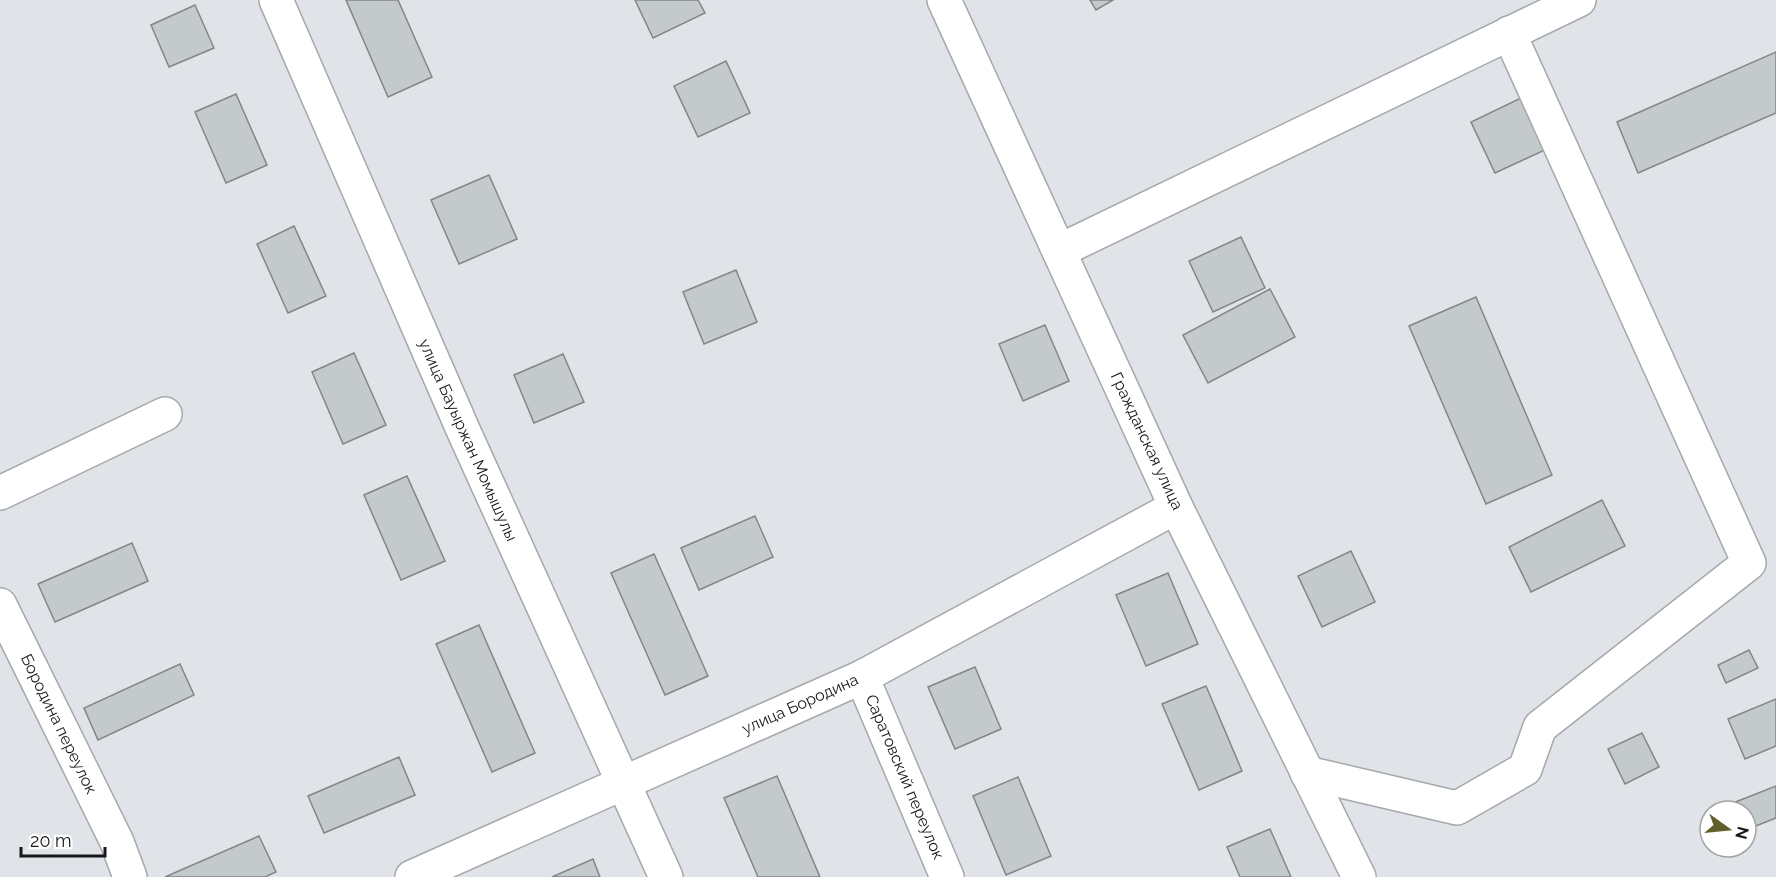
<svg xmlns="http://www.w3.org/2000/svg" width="1776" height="877" font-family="Raleway,sans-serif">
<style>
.building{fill:#c4c9cb;stroke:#818688;stroke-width:1.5}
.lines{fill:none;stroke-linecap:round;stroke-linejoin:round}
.minor-casing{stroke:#a6a8ac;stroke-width:36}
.minor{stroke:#fff;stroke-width:33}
.labels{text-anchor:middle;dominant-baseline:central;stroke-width:4.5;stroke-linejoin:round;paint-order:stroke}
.street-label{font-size:16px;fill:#17181a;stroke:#fff}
</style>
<rect width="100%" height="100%" fill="#e0e3e7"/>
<g class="building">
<path d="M346 0H398L432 77 388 97Z"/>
<path d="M635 0H698L705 13 653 38Z"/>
<path d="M1090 0H1113L1096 10Z"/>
<path d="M195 5 214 48 169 67 151 25Z"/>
<path d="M1776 52V113L1638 173 1617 122Z"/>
<path d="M726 61 750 113 698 137 674 86Z"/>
<path d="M236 94 267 165 226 183 195 112Z"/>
<path d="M1523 97 1547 149 1495 173 1471 122Z"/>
<path d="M489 175 517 239 459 264 431 200Z"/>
<path d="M294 226 326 296 288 313 257 244Z"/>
<path d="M1241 237 1265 288 1213 312 1189 261Z"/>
<path d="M736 270 757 322 704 344 683 292Z"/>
<path d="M1270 289 1295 337 1208 383 1183 335Z"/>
<path d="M1476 297 1552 475 1486 504 1409 326Z"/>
<path d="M1045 325 1069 381 1023 401 999 344Z"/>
<path d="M354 353 386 425 343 444 312 372Z"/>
<path d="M563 354 584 402 534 423 514 375Z"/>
<path d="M407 476 445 561 401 580 364 495Z"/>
<path d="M1602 500 1625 546 1531 592 1509 547Z"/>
<path d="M755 516 773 557 699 590 681 548Z"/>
<path d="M132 543 148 581 55 622 38 584Z"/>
<path d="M1351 551 1375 602 1322 627 1298 576Z"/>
<path d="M654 554 708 676 665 695 611 573Z"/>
<path d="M1168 573 1198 644 1146 666 1116 595Z"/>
<path d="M479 625 535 753 492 772 436 644Z"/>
<path d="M1749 650 1758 668 1726 683 1718 665Z"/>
<path d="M180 664 194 695 98 740 84 708Z"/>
<path d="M975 667 1001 729 955 749 928 687Z"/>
<path d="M1206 686 1242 771 1199 790 1162 704Z"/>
<path d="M1776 699V746L1745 759 1728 719Z"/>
<path d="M1642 733 1659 767 1625 784 1608 749Z"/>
<path d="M399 757 415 795 324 833 308 796Z"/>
<path d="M777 776 820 877H758L724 798Z"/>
<path d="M1018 777 1051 856 1006 875 973 796Z"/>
<path d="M1776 786V818L1746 830V811H1736L1733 803Z"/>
<path d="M1270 829 1291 877H1240L1227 847Z"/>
<path d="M259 836 276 872 265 877H165Z"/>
<path d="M593 859 600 877H552Z"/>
</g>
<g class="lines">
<g class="minor-casing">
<g id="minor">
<path d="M276 0 464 432 666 877"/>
<path d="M944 0 1176 507 1359 877"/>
<path d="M1059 251 1579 0"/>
<path d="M0 493 165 414"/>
<path d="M0 605 117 842 130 877"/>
<path d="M862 677 947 877"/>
<path d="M1307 773 1457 808 1525 769 1540 727 1749 563 1509 33"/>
<path d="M412 877 862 677 1176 507"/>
</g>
</g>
<use href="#minor" class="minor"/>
</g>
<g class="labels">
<g class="street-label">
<text transform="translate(468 440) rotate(66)">улица Бауыржан Момышулы</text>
<text transform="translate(1147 441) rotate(65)">Гражданская улица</text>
<text transform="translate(800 704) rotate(-24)">улица Бородина</text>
<text transform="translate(59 724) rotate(64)">Бородина переулок</text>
<text transform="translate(905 777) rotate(67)">Саратовский переулок</text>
</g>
</g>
<g transform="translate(1728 829) rotate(105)"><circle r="28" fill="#ffffff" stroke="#a2a3a3" stroke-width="1.5"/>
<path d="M0-4.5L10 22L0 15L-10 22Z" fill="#61602c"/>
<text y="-9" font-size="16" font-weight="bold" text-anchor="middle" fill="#17181a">N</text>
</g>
<path d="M21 847v9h84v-9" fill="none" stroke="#17181a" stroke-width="3"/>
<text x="30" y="847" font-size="18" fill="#17181a" stroke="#ffffff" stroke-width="4.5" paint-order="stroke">20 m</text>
</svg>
